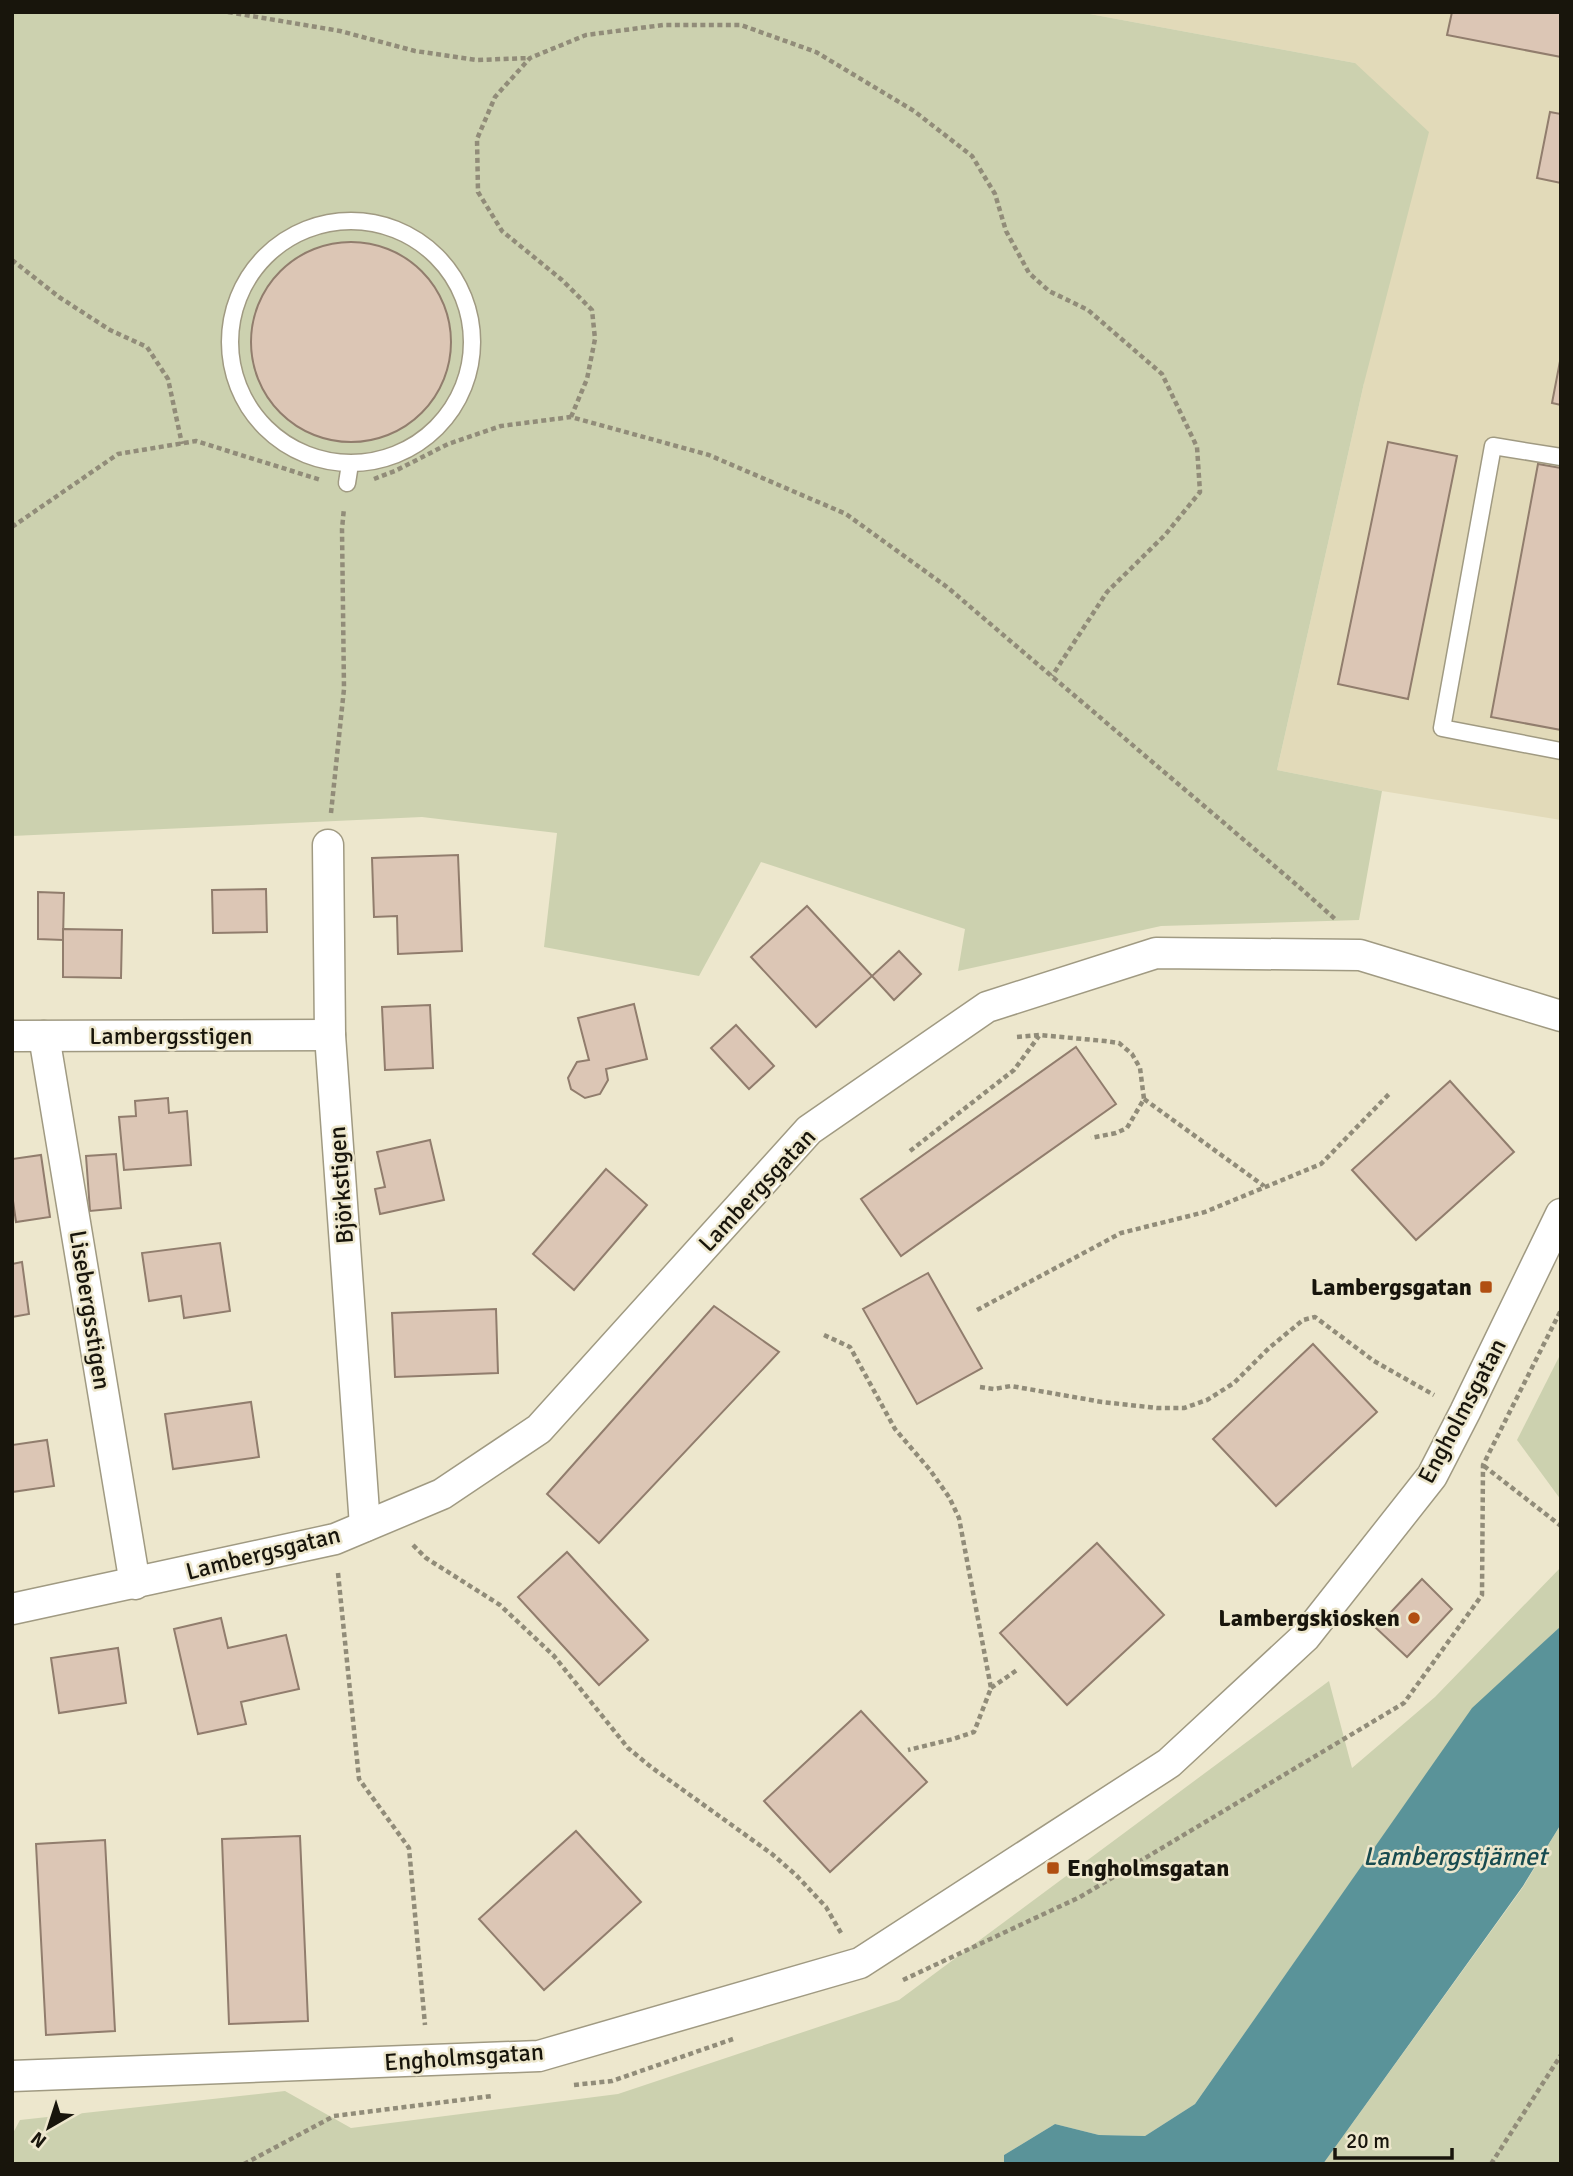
<svg xmlns="http://www.w3.org/2000/svg" width="1573" height="2176" font-family="Signika,sans-serif">
<style>
.built{fill:#e2dab9}
.green{fill:#ccd1af}
.water{fill:#5a9399}
.building{fill:#dcc6b5;stroke:#917d6d;stroke-width:2}
.lines{fill:none;stroke-linecap:round;stroke-linejoin:round}
.lane-casing{stroke:#a09a82;stroke-width:19}
.street-casing{stroke:#a09a82;stroke-width:33}
.path{stroke:#918c79;stroke-width:4.5;stroke-dasharray:5 3.5;stroke-linecap:butt}
.lane{stroke:#fff;stroke-width:16}
.street{stroke:#fff;stroke-width:30}
.poi-dot{fill:#b14f11;stroke:#ede7cd;stroke-width:2.5}
.labels{text-anchor:middle;dominant-baseline:central;stroke-width:5;stroke-linejoin:round;paint-order:stroke}
.street-label{font-size:24px;fill:#18150c;stroke:#ede7cd}
.poi-label{font-size:24px;font-weight:bold;fill:#18150c;stroke:#ede7cd;text-anchor:end}
.water-label{font-size:26px;font-style:italic;fill:#184b50;stroke:#ede7cd}
</style>
<rect width="100%" height="100%" fill="#ede7cd"/>
<path class="built" d="M1079 12H1561V820L1382 791 1277 770 1364 383 1355 63Z"/>
<g class="green">
<path d="M12 12H1079L1355 63 1429 132 1364 383 1277 770 1382 791 1359 920 1161 926 958 971 965 929 761 862 699 976 544 947 557 833 422 817 12 836Z"/>
<path d="M1561 1353V1500L1517 1440Z"/>
<path d="M1561 1567V1626L1472 1709 1195 2104 1145 2136 1099 2135 1055 2124 1004 2155V2164H12V2135L20 2120 285 2091 351 2128 618 2094 899 2000 1329 1681 1352 1768 1435 1697Z"/>
<path d="M1561 1824V2164H1323L1523 1887Z"/>
</g>
<path class="water" d="M1561 1626V1824L1523 1886 1323 2164H1004V2155L1055 2124 1099 2135 1145 2136 1195 2104 1472 1708Z"/>
<g class="building">
<path d="M1452 12H1561V57L1447 35Z"/>
<path d="M1550 112 1561 114V183L1537 178Z"/>
<circle cx="351" cy="342" r="100"/>
<path d="M1561 356V405L1552 403Z"/>
<path d="M1388 442 1457 456 1408 699 1338 684Z"/>
<path d="M1538 464 1561 468V730L1491 717Z"/>
<path d="M458 855 462 951 398 954 397 916 374 917 372 858Z"/>
<path d="M266 889 267 932 213 933 212 890Z"/>
<path d="M38 892 64 893 63 940 38 939Z"/>
<path d="M807 906 872 976 816 1027 751 957Z"/>
<path d="M63 929 122 930 121 978 63 977Z"/>
<path d="M899 951 921 974 894 1000 872 976Z"/>
<path d="M634 1004 647 1059 606 1069 608 1080 600 1094 585 1098 571 1089 568 1078 577 1062 589 1060 578 1018Z"/>
<path d="M430 1005 433 1068 385 1070 382 1007Z"/>
<path d="M736 1025 774 1066 749 1089 711 1048Z"/>
<path d="M1076 1047 1116 1104 901 1256 861 1199Z"/>
<path d="M1450 1081 1514 1152 1416 1240 1352 1170Z"/>
<path d="M168 1098 169 1113 187 1111 191 1165 124 1170 119 1117 136 1116 135 1101Z"/>
<path d="M430 1140 444 1200 380 1214 375 1189 385 1187 377 1152Z"/>
<path d="M116 1154 121 1208 90 1211 86 1156Z"/>
<path d="M41 1155 50 1217 16 1222 12 1194V1159Z"/>
<path d="M606 1169 647 1205 574 1290 533 1254Z"/>
<path d="M220 1243 230 1311 184 1318 181 1296 149 1301 142 1253Z"/>
<path d="M22 1262 29 1314 12 1317V1264Z"/>
<path d="M928 1273 982 1368 917 1404 863 1309Z"/>
<path d="M714 1306 779 1352 599 1543 547 1494Z"/>
<path d="M496 1309 498 1373 395 1377 392 1313Z"/>
<path d="M1313 1344 1377 1412 1276 1506 1213 1439Z"/>
<path d="M251 1402 259 1457 173 1469 165 1414Z"/>
<path d="M47 1440 54 1486 12 1492V1445Z"/>
<path d="M1097 1543 1164 1615 1067 1705 1000 1633Z"/>
<path d="M567 1552 648 1640 599 1685 518 1597Z"/>
<path d="M1422 1579 1452 1609 1407 1657 1376 1628Z"/>
<path d="M221 1618 228 1648 286 1635 299 1689 241 1702 246 1724 198 1734 174 1629Z"/>
<path d="M118 1648 126 1703 59 1713 51 1658Z"/>
<path d="M861 1711 927 1782 830 1872 764 1801Z"/>
<path d="M576 1831 641 1902 544 1990 479 1919Z"/>
<path d="M300 1836 308 2021 229 2024 222 1839Z"/>
<path d="M105 1840 115 2031 46 2035 36 1844Z"/>
</g>
<g class="lines">
<g class="lane-casing">
<g id="lane">
<circle cx="351" cy="342" r="121"/>
<path d="M1561 457 1493 446 1442 728 1561 751"/>
<path d="M347 483 350 464"/>
</g>
</g>
<g class="street-casing">
<g id="street">
<path d="M328 845 330 1035 365 1526"/>
<path d="M12 1036 330 1035"/>
<path d="M44 1036 135 1584"/>
<path d="M12 1609 335 1539 442 1494 539 1429 809 1130 987 1007 1156 953 1360 955 1561 1016"/>
<path d="M12 2076 539 2056 860 1963 1169 1763 1305 1637 1432 1476 1465 1412 1561 1214"/>
</g>
</g>
<g class="path">
<path d="M228 12 340 31 415 51 477 60 529 58"/>
<path d="M12 260 59 297 110 330 147 347 168 379 182 444"/>
<path d="M571 417 587 379 595 339 592 310 562 280 502 231 478 192 477 139 495 97 530 58 586 35 663 25H741L816 52 914 111 972 156 995 194 1006 231 1029 273 1049 291 1088 310 1162 374 1197 447 1200 492 1165 535 1107 592 1052 676"/>
<path d="M374 479 395 471 448 444 501 426 571 417 709 455 846 514 947 587 1298 886 1335 919"/>
<path d="M12 527 118 454 196 441 321 480"/>
<path d="M331 813 344 689 342 529 344 508"/>
<path d="M1017 1037 1039 1035 1105 1041 1119 1043 1132 1054 1140 1068 1144 1099 1127 1128 1116 1133 1091 1138"/>
<path d="M1144 1099 1264 1186"/>
<path d="M910 1151 1014 1070 1039 1036"/>
<path d="M977 1310 1121 1233 1205 1212 1321 1164 1389 1094"/>
<path d="M824 1335 850 1347 895 1429 930 1470 949 1497 959 1518 991 1688 974 1732 953 1739 908 1750"/>
<path d="M980 1387 994 1389 1011 1386 1102 1402 1157 1408H1184L1207 1400 1234 1383 1269 1348 1303 1320 1315 1317 1374 1361 1434 1395"/>
<path d="M1484 1466 1561 1526"/>
<path d="M413 1545 426 1558 500 1605 554 1656 628 1748 651 1767 772 1854 796 1875 826 1907 841 1933"/>
<path d="M338 1573 359 1779 409 1848 425 2025"/>
<path d="M991 1688 1017 1670"/>
<path d="M903 1980 1080 1897 1404 1703 1482 1595 1483 1465 1561 1310"/>
<path d="M574 2085 612 2081 733 2039"/>
<path d="M244 2164 334 2116 492 2096"/>
<path d="M1491 2164 1561 2055"/>
</g>
<use href="#lane" class="lane"/>
<use href="#street" class="street"/>
</g>
<g class="poi-dot">
<rect x="1479" y="1280" width="14" height="14" rx="3.5"/>
<circle cx="1414" cy="1618" r="7"/>
<rect x="1046" y="1861" width="14" height="14" rx="3.5"/>
</g>
<g class="labels">
<g class="street-label">
<text x="171" y="1036">Lambergsstigen</text>
<text transform="translate(341 1185) rotate(-94)">Björkstigen</text>
<text transform="translate(757 1190) rotate(-47)">Lambergsgatan</text>
<text transform="translate(90 1310) rotate(81)">Lisebergsstigen</text>
<text transform="translate(1462 1411) rotate(-62)">Engholmsgatan</text>
<text transform="translate(263 1553) rotate(-14)">Lambergsgatan</text>
<text transform="translate(464 2057) rotate(-4)">Engholmsgatan</text>
</g>
<g class="poi-label">
<text x="1472" y="1287">Lambergsgatan</text>
<text x="1400" y="1618">Lambergskiosken</text>
<text x="1067" y="1868" text-anchor="start">Engholmsgatan</text>
</g>
<g class="water-label">
<text x="1455" y="1857">Lambergstjärnet</text>
</g>
</g>
<rect width="1573" height="2176" fill="none" stroke="#18150c" stroke-width="28"/>
<g transform="translate(49 2127) rotate(219)" stroke="#ede7cd" stroke-width="5" paint-order="stroke">
<path d="M0-5L12 26L0 18L-12 26Z" fill="#18150c"/>
<text y="-10" font-size="19" font-weight="bold" text-anchor="middle" fill="#18150c">N</text>
</g>
<path d="M1335 2148v10h117v-10" fill="none" stroke="#18150c" stroke-width="3.5"/>
<text x="1346" y="2148" font-size="21" fill="#18150c" stroke="#ede7cd" stroke-width="5" paint-order="stroke">20 m</text>
</svg>
